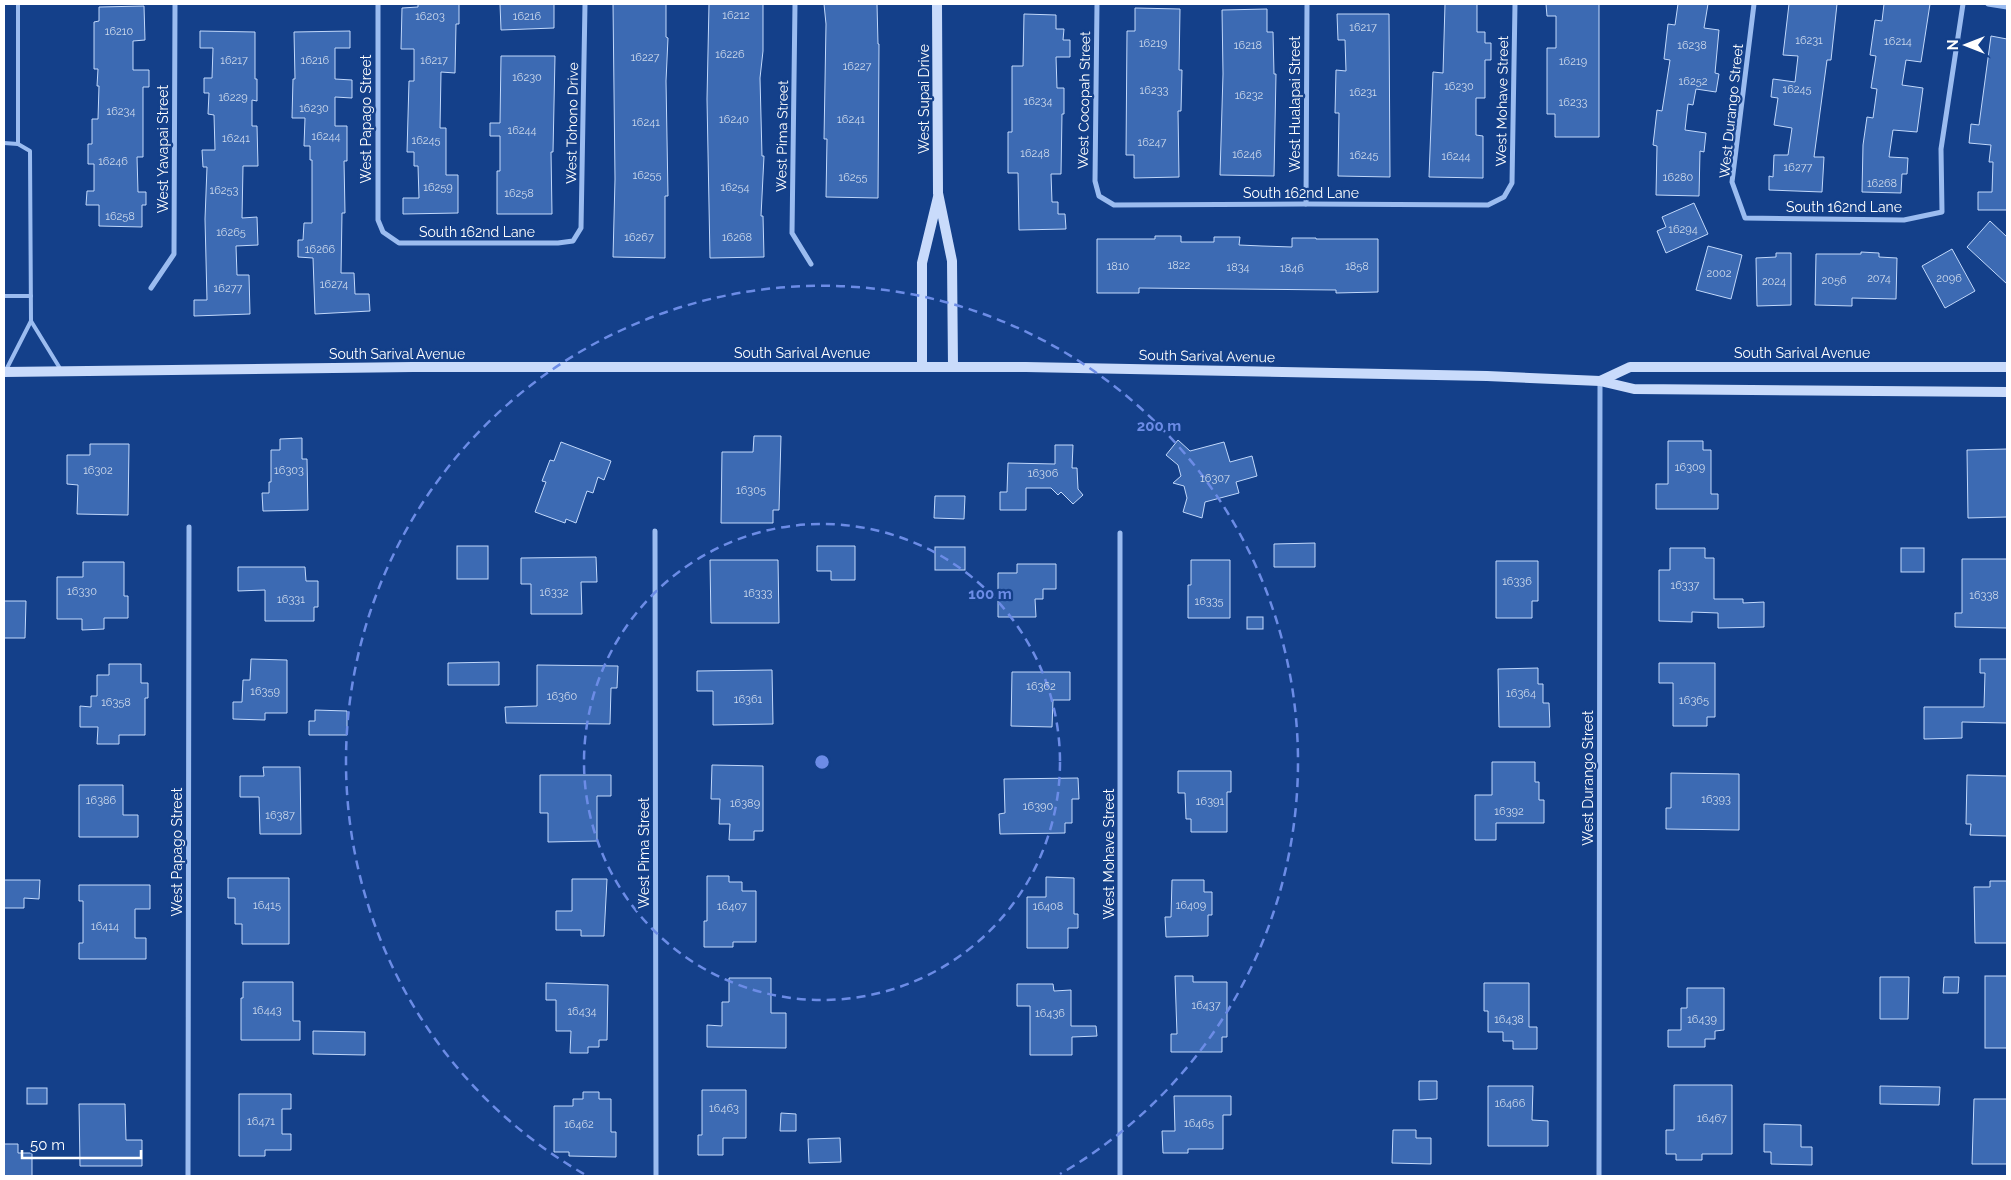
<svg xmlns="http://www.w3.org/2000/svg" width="2011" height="1180" font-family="Raleway,sans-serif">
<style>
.building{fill:#3c6ab3;stroke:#c1d8fb}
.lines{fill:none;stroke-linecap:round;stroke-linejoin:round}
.lane{stroke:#9bbcf0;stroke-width:4}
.street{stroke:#9bbcf0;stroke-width:5}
.secondary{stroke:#c9dbfb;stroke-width:10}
.ring{fill:none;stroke:#6c8ce6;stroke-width:2.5;stroke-dasharray:9 6}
.labels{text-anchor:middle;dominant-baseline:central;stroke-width:4.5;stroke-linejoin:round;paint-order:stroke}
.number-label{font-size:11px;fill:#cedaec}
.street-label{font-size:14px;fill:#fff;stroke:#14408a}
.centre{fill:#6c8ce6;stroke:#14408a;stroke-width:2.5}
.ring-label{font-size:15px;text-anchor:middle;font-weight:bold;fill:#6c8ce6;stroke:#14408a;stroke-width:4.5;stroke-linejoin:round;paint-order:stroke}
</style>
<rect width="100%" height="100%" fill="#14408a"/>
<g class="building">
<path d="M418 4H459V24H456L455 73 441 72 440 128H446V175H458V213L403 214V198H419L418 166H414V152H407L409 81H414V49H401L402 8 418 7Z"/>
<path d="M500 4H554V28L501 30Z"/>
<path d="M613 4H666V37L668 38 666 81 668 196H665V258L613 257 615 179Z"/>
<path d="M709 4H763V51L760 78 762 156H764L761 216H763L764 257 710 258 707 99Z"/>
<path d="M824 4H877L878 44H879L878 198 826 197 827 139H824L826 24Z"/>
<path d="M1445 4H1477V32H1485V43H1491V60H1485V98H1476V135L1483 136V178L1429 177 1433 72 1443 73Z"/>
<path d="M1546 4H1599V137H1555V114H1547V48H1556V16H1547Z"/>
<path d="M1678 4H1708L1704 28 1719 30 1715 73 1719 74 1716 92 1696 89 1693 105 1688 104 1685 130 1706 133 1704 152 1700 151 1699 196 1656 195 1657 146 1653 145 1657 110 1662 111 1670 60 1664 59 1668 24 1675 25Z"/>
<path d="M1789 4H1837L1831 60H1827L1814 157H1824L1822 192 1769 190V176L1773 177 1774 155H1788L1792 128 1774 125 1778 98 1771 97 1773 79 1795 82 1798 56 1783 55Z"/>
<path d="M1884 4H1930L1921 62 1906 60 1902 85 1923 88 1917 132 1893 130 1889 157 1908 158 1907 174H1902L1901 193 1862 192 1863 145 1867 117 1873 118 1877 89 1871 88 1876 56 1870 55 1875 20 1882 21Z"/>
<path d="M144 6 145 40 133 41V70H149V87H143V157H137L138 192H146V205H142V227L99 226V205H86L87 191H94V164H88V144H92V119H98L99 86H97L98 69H94V22L99 21V7Z"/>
<path d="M1135 8 1180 9 1179 70H1182L1181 111H1178L1179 177 1134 178V155H1126L1127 31H1135Z"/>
<path d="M1267 9V32H1273L1274 74H1276L1274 176 1220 175 1223 74 1222 10Z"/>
<path d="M1024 14 1056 15V29H1064L1063 40H1070V57H1056L1057 88H1064V114H1062L1061 174H1051L1052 202H1058V214H1065L1066 229 1019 230 1018 173H1008V132H1012V66H1023Z"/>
<path d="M1337 14H1389L1390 177 1338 176 1339 113H1335L1336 70 1346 71 1345 40H1338Z"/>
<path d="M200 31 255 32V79H257V101L252 100V126H257L258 166H243L242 218 257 217 258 245 236 246 237 275H249L250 314 194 316V300H207L205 219 207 167H203L202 150H215L214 115 208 114 209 93H204V78H212L213 48H200Z"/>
<path d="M350 31V48H335V79L352 80V98L335 97V126H347V161H344L345 213H342L341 273H354L355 294H369L370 311 315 314 313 258 298 257V240H303L304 223H312V160H310V146H304L305 118H292L293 79H295L294 32Z"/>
<path d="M1991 36 2007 39V210H1978V192H1992L1993 162H1989L1991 145 1969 143 1971 124 1979 125Z"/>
<path d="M501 56H555L553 152H551L552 214H497V171H500V136H490V123H500Z"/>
<path d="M1694 203 1708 234 1666 253 1657 231 1666 227 1662 217Z"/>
<path d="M1990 221 2007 237V284L1967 247Z"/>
<path d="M1155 236H1181V242H1214V237H1240L1239 245 1262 246 1292 247V238H1316V239H1378V292L1336 293V290L1139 288V293H1097V239H1155Z"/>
<path d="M1708 246 1742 255 1731 299 1696 290Z"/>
<path d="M1952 249 1975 291 1945 308 1922 266Z"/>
<path d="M1861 252 1879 253V257L1897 258 1896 299 1852 298V306L1815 305 1816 254H1861Z"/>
<path d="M1776 253H1791V305L1757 306 1756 258 1776 257Z"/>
<path d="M754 436H781L779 510H773V523H721L722 452H753Z"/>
<path d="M302 438V459H307L308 510 263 511 262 493H269V482H271V450H280V439Z"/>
<path d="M1178 440 1190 451 1224 442 1230 462 1252 456 1257 476 1236 482 1239 493 1205 502 1202 518 1183 512 1187 498 1184 486 1173 483 1181 476 1178 465 1166 455Z"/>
<path d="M1668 441H1703V450H1711V494H1718V509H1656V484H1668Z"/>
<path d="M561 442 611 461 604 480 598 477 593 493 587 491 576 523 566 519 565 523 535 512 546 482 542 481 550 460 554 461Z"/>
<path d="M90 444H129L128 515 77 514 78 485 67 484V455H90Z"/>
<path d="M1055 445H1073L1072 468H1077L1078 489 1083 495 1073 504 1061 492 1058 495 1051 488H1026V510H1000V492H1007L1008 463 1055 464Z"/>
<path d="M2007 449V517L1968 518 1967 450Z"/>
<path d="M935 496H965L964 519 934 518Z"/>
<path d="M1315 543V567H1274V544Z"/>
<rect x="457" y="546" width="31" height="33"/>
<path d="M817 546H855V580H831V571H817Z"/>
<rect x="935" y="547" width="30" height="23"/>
<path d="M1670 548H1705V558H1714V599H1743V603L1764 602V627L1718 628V613L1692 612V622L1659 621V570H1670Z"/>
<rect x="1901" y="548" width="23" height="24"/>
<path d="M596 557 597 582H581L582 614H531V584H521V558Z"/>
<path d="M1962 559H2007V628L1955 627V613H1962Z"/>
<path d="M710 560H778L779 623H711Z"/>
<path d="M1191 560H1230V618H1188V585H1191Z"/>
<path d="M1496 561H1538V601H1532V618H1496Z"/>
<path d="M83 562H124V596H128V618H104V629L82 630V619H57V577H83Z"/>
<path d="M1017 564H1056V589H1043V599H1035L1036 617H998V573H1017Z"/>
<path d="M238 567H305L306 581H318V607H314V621H265V590L238 591Z"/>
<path d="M4 601H26L25 638H4Z"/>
<rect x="1247" y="617" width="16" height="12"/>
<path d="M251 659 287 660V713H265V720L233 719V702H242L243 680H250Z"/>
<path d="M1980 659H2007V723L1962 722V738L1924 739V707H1984L1985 673H1980Z"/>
<path d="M499 662V685H448V663Z"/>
<path d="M1659 663H1715V717H1707V726H1673V683H1659Z"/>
<path d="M109 664H141V683H148V698H145V735H119V744H97L98 727H80V706L91 707V696H97V675H109Z"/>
<path d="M537 665 618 666 617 688H611L610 724 506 723 505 707 537 706Z"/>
<path d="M1538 668V684H1543V703H1549L1550 727H1499L1498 669Z"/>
<path d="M772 670 773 724 713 725V691H697V671Z"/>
<path d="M1012 672H1070V700H1053L1052 727 1011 726Z"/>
<path d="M315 710 347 711V735H309V721H315Z"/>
<path d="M1492 762H1535V782H1539V800H1544V823H1496V840H1475V795H1492Z"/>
<path d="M712 765 763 766V831H754V840H729L730 824H719L720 799H711Z"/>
<path d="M263 767H300L301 834H260L259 797H240V776H264Z"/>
<path d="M1178 771H1231V792H1227V832H1191V819H1186L1185 793H1178Z"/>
<path d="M1671 773 1739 774V830L1666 829V808H1671Z"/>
<path d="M540 775H611V796H597V841L548 842V813H540Z"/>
<path d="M1967 775 2007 776V836L1970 835 1971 824H1966Z"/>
<path d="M1078 778 1079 799H1072V823H1065V833L1000 834 999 814 1005 813 1004 779Z"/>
<path d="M79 785H123V815H138V837H79Z"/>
<path d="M707 876H729V882H742V891H756V942H733V947H704V921H707Z"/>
<path d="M1046 877 1074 878V914H1078V928H1068V948H1027V897H1046Z"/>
<path d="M228 878H289V944H242V924H235V898H228Z"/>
<path d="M572 879H607L604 936H581V930H556V911H572Z"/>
<path d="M4 880H40L39 899 24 898V908H4Z"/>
<path d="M1172 880H1204V892H1212V915H1208V936L1166 937 1165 917H1171Z"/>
<path d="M1990 881H2007V943H1975L1974 887H1990Z"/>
<path d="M79 885H150V909H135V938H146V959H79V943H83V901H79Z"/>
<path d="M1175 976H1193V982H1227V1037H1222V1052H1171V1034H1177Z"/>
<rect x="1985" y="976" width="22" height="72"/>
<path d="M1880 977H1909L1908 1019H1880Z"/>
<path d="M1944 977H1959L1958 993H1943Z"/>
<path d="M729 978H771V1013H786V1048L707 1047V1025L722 1026V1002H729Z"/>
<path d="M243 982H293V1021H300V1040H241V998H243Z"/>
<path d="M546 983 608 985 607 1040H599V1047H588V1053H570L571 1031H556V1000H546Z"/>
<path d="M1484 983H1529V1027H1537V1049H1513V1041H1503V1032H1488V1011H1484Z"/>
<path d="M1017 984H1053L1054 991 1071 990V1026H1096L1097 1036 1072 1037V1055H1030V1006H1017Z"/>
<path d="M1687 988H1724V1030L1715 1031V1039H1705V1047H1668V1030H1681V1008H1687Z"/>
<path d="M313 1031 365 1032V1055L313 1054Z"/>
<path d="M1419 1081H1437V1099L1419 1100Z"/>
<path d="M1674 1085H1732V1154H1702V1160H1676V1154H1666V1130H1674Z"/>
<path d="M1488 1086H1533L1532 1120 1548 1121V1146H1488Z"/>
<path d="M1880 1086 1940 1087 1939 1105 1880 1104Z"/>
<rect x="27" y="1088" width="20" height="16"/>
<path d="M702 1090H746V1138H723V1155H698V1135H702Z"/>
<path d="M583 1092H599V1099H611V1132H616V1157L569 1156V1152H554V1106H573V1099H583Z"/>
<path d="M239 1094H291V1109H282V1134H291V1150H265V1156H239Z"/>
<path d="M1174 1096H1231V1115H1223V1149H1188V1153H1163L1162 1131H1175Z"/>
<path d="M1974 1099H2007V1164H1972Z"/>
<path d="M79 1104H125L126 1140H142V1166H80Z"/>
<path d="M781 1113 796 1114V1131H780Z"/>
<path d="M1764 1124 1801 1125V1147H1812V1165L1771 1164V1152H1764Z"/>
<path d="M1393 1130H1416V1138H1431V1164L1392 1163Z"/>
<path d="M840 1138 841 1162 809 1163 808 1139Z"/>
<path d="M4 1144H18V1153H32V1176H4Z"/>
</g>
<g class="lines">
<g class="lane">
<path d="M4 143 18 144 30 151 31 321 5 372"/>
<path d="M18 144V4"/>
<path d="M4 296H31"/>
<path d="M31 321 61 370"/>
</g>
<g class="street">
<path d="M378 4V220L383 232 399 243H558L573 241 581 228 585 4"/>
<path d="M795 4 792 233 811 264"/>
<path d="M1097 4 1095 181 1099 196 1114 205 1306 204 1488 205 1504 197 1512 183 1515 4"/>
<path d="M1754 4 1732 182 1745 218 1904 220 1942 212 1941 149 1963 4"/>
<path d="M1988 4 2007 7"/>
<path d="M1306 204 1307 4"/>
<path d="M151 288 174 254 175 4"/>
<path d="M655 531 656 1176"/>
<path d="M1120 533V1176"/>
<path d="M188 1176 189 527"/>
<path d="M1599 1176 1600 381"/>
</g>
<g class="secondary">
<path d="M937 4 938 193 952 261 953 367"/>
<path d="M922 366V263L938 197"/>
<path d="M4 372 413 367H1026L1487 376 1600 381 1634 389 2007 392"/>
<path d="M1600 381 1630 367H2007"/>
</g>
</g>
<g class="ring">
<circle cx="822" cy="762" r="238"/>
<path d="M584 1174A476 476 0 1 1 1060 1174"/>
</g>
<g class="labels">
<g class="number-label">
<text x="736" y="15">16212</text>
<text x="430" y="16">16203</text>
<text x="527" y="16">16216</text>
<text x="1363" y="27">16217</text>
<text x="119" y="31">16210</text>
<text x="1809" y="40">16231</text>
<text x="1898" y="41">16214</text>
<text x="1153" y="43">16219</text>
<text x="1248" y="45">16218</text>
<text x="1692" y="45">16238</text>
<text x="730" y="54">16226</text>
<text x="645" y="57">16227</text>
<text x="234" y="60">16217</text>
<text x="315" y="60">16216</text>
<text x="434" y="60">16217</text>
<text x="1573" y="61">16219</text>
<text x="857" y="66">16227</text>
<text x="527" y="77">16230</text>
<text x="1693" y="81">16252</text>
<text x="1459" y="86">16230</text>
<text x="1797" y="89">16245</text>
<text x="1154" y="90">16233</text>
<text x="1363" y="92">16231</text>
<text x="1249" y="95">16232</text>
<text x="233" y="97">16229</text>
<text x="1038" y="101">16234</text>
<text x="1573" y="102">16233</text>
<text x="314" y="108">16230</text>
<text x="121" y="111">16234</text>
<text x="734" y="119">16240</text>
<text x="851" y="119">16241</text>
<text x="646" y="122">16241</text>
<text x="522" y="130">16244</text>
<text x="326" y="136">16244</text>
<text x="236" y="138">16241</text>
<text x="426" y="140">16245</text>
<text x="1152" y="142">16247</text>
<text x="1035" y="153">16248</text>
<text x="1247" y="154">16246</text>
<text x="1364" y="155">16245</text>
<text x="1456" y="156">16244</text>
<text x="113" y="161">16246</text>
<text x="1798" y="167">16277</text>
<text x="647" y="175">16255</text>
<text x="853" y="177">16255</text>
<text x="1678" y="177">16280</text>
<text x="1882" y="183">16268</text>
<text x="438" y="187">16259</text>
<text x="735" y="187">16254</text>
<text x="224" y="190">16253</text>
<text x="519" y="193">16258</text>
<text x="120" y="216">16258</text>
<text x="1683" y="229">16294</text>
<text x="231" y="232">16265</text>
<text x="639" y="237">16267</text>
<text x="737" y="237">16268</text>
<text x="320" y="249">16266</text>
<text x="1179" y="265">1822</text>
<text x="1118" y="266">1810</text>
<text x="1357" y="266">1858</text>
<text x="1238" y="267">1834</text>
<text x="1292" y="268">1846</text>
<text x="1719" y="273">2002</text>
<text x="1879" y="278">2074</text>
<text x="1949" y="278">2096</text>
<text x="1834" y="280">2056</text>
<text x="1774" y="281">2024</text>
<text x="334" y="284">16274</text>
<text x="228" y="288">16277</text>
<text x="1690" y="467">16309</text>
<text x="98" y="470">16302</text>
<text x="289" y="470">16303</text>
<text x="1043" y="473">16306</text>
<text x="1215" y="478">16307</text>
<text x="751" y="490">16305</text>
<text x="1517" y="581">16336</text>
<text x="1685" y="585">16337</text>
<text x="82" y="591">16330</text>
<text x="554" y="592">16332</text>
<text x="758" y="593">16333</text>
<text x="1984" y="595">16338</text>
<text x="291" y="599">16331</text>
<text x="1209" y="601">16335</text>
<text x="1041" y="686">16362</text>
<text x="265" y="691">16359</text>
<text x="1521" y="693">16364</text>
<text x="562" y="696">16360</text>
<text x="748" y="699">16361</text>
<text x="1694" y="700">16365</text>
<text x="116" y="702">16358</text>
<text x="1716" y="799">16393</text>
<text x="101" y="800">16386</text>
<text x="1210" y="801">16391</text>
<text x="745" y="803">16389</text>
<text x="1038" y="806">16390</text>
<text x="1509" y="811">16392</text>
<text x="280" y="815">16387</text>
<text x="267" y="905">16415</text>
<text x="1191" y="905">16409</text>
<text x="732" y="906">16407</text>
<text x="1048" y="906">16408</text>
<text x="105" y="926">16414</text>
<text x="1206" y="1005">16437</text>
<text x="267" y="1010">16443</text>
<text x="582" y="1011">16434</text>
<text x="1050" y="1013">16436</text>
<text x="1509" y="1019">16438</text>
<text x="1702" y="1019">16439</text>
<text x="1510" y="1103">16466</text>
<text x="724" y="1108">16463</text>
<text x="1712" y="1118">16467</text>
<text x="261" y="1121">16471</text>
<text x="1199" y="1123">16465</text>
<text x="579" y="1124">16462</text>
</g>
<g class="street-label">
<text transform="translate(924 99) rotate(-90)">West Supai Drive</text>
<text transform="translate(1084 100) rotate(-89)">West Cocopah Street</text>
<text transform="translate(1502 101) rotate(-89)">West Mohave Street</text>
<text transform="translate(1295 104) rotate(-90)">West Hualapai Street</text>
<text transform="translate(1731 111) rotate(-84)">West Durango Street</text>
<text transform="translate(366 119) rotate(-90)">West Papago Street</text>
<text transform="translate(572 123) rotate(-89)">West Tohono Drive</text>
<text transform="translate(782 136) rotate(-89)">West Pima Street</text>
<text transform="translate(163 149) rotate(-90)">West Yavapai Street</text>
<text x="1301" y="193">South 162nd Lane</text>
<text x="1844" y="207">South 162nd Lane</text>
<text x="477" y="232">South 162nd Lane</text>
<text x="802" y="353">South Sarival Avenue</text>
<text x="1802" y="353">South Sarival Avenue</text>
<text x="397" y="354">South Sarival Avenue</text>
<text transform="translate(1207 356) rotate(1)">South Sarival Avenue</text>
<text transform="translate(1588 778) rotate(-90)">West Durango Street</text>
<text transform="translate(177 852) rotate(-90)">West Papago Street</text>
<text transform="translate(644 853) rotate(-90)">West Pima Street</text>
<text transform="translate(1109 854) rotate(-90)">West Mohave Street</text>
</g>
</g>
<circle cx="822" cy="762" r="8" class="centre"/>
<g class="ring-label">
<text x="1159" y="431">200 m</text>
<text x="990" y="599">100 m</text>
</g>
<rect width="2011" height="1180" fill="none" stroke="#ffffff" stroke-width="10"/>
<g transform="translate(1966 45) rotate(270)" stroke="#14408a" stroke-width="4" paint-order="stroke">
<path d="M0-4L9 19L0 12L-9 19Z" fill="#ffffff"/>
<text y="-8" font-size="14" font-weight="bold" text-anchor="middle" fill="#ffffff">N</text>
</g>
<path d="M22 1150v8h119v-8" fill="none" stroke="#ffffff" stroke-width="2.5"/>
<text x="30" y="1150" font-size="15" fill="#ffffff" stroke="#14408a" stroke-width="4" paint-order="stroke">50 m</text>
</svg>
